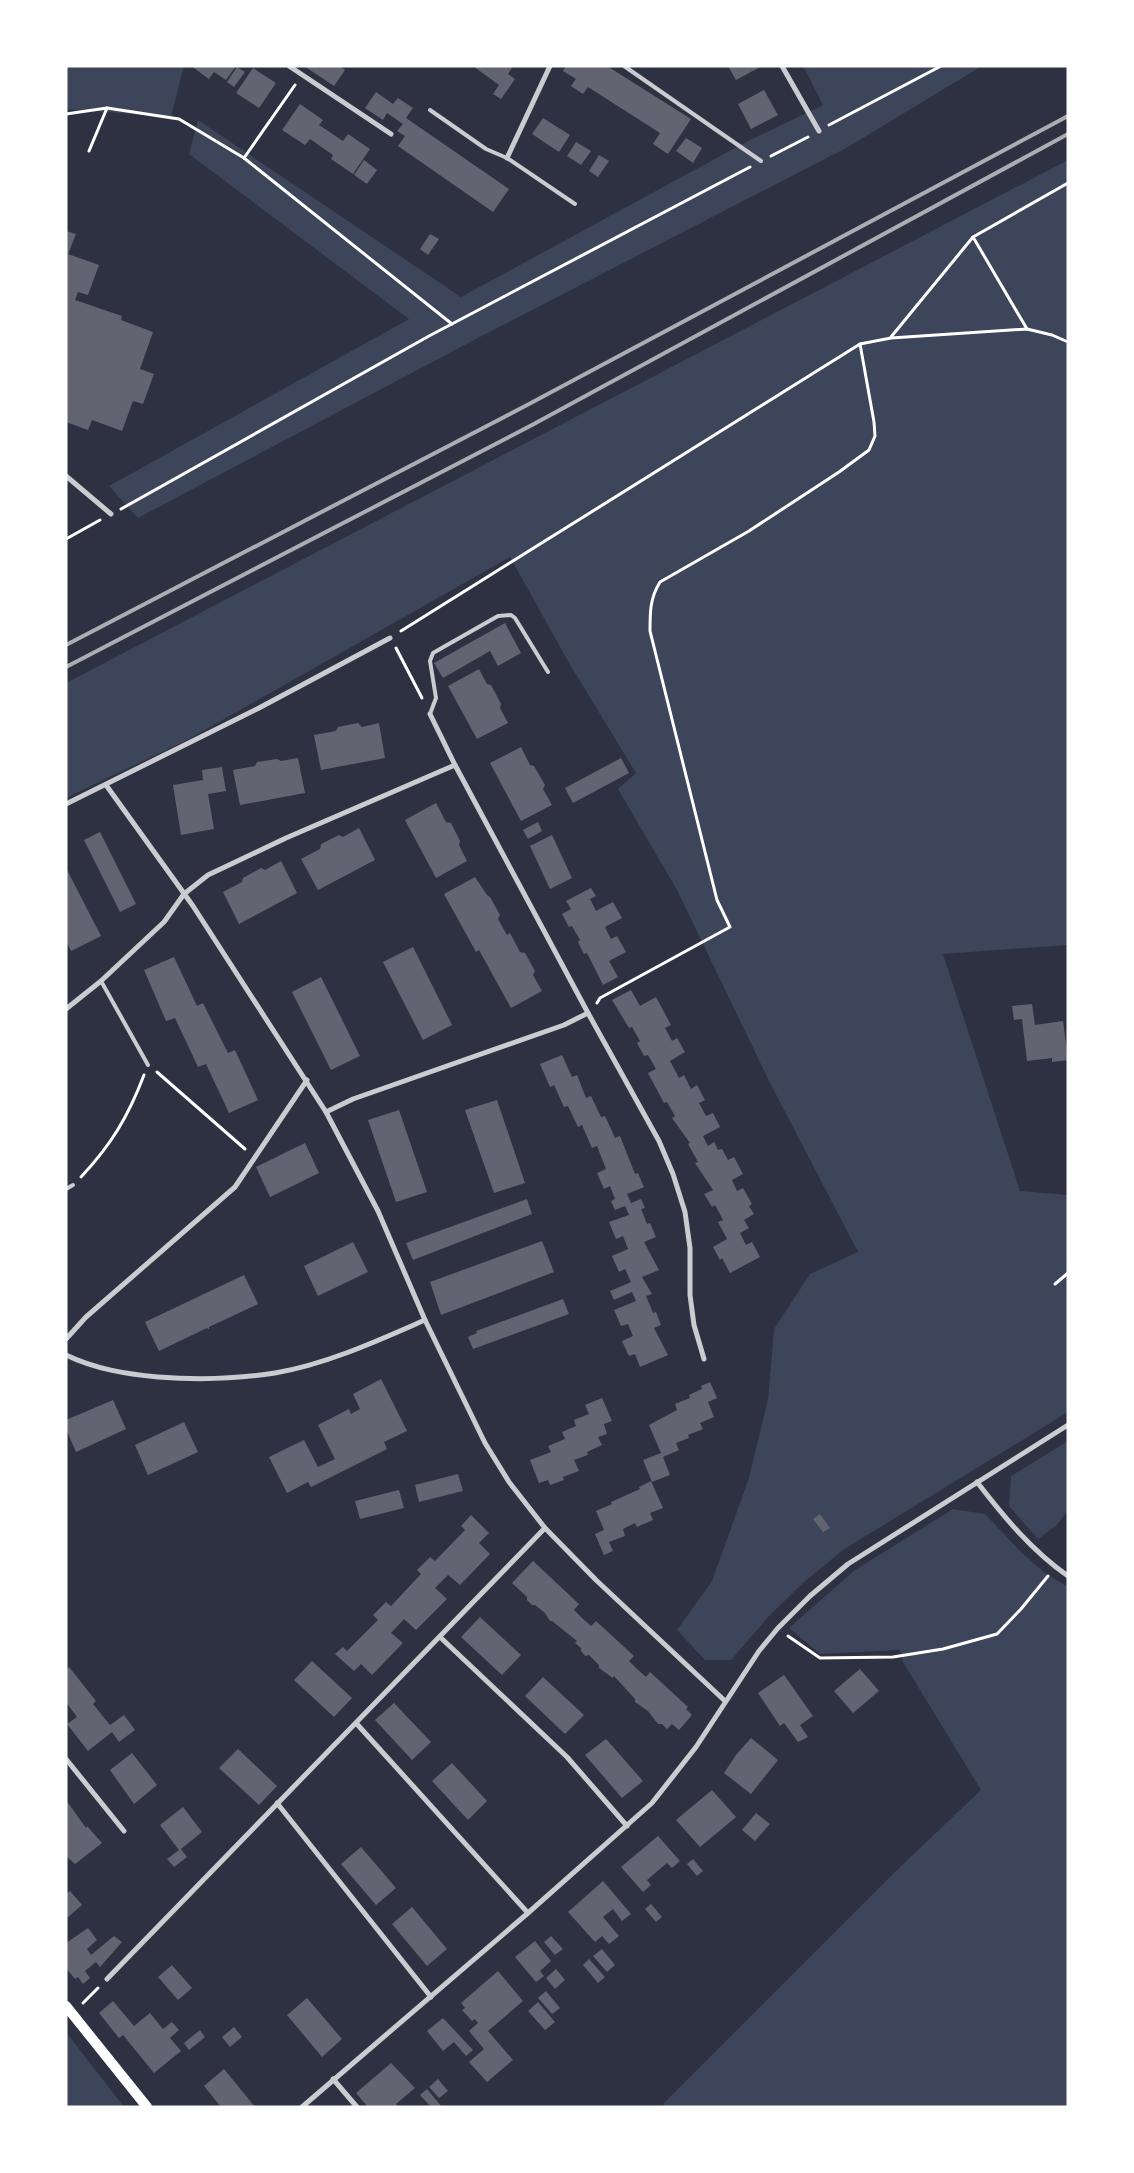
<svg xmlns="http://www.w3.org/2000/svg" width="1134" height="2173" font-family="'Source Sans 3',sans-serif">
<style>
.green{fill:#3c4559}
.building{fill:#626471}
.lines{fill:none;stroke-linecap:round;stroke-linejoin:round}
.path{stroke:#fff;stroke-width:3}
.service{stroke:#caccd0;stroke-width:4}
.minor{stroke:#caccd0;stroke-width:5}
.secondary{stroke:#fff;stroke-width:10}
.rail{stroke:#abadb3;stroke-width:4}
</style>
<rect width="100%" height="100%" fill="#2d3142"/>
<g class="green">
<path d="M66 66H184L171 117 66 109Z"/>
<path d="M803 66H982L848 147 474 340 138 518 109 486 409 319 189 154 198 120 461 297 746 142 823 105Z"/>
<path d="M1068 160V945L943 954 1020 1191 1068 1195V1412L843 1550 804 1582 770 1615 731 1660H705L677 1630 712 1581 749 1478 768 1399 774 1329 810 1274 858 1252 769 1081 677 890 618 789 636 773 569 663 510 557 189 739 66 798V683Z"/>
<path d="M1068 1441V1510L1057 1525 1038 1539 1009 1506 1011 1476Z"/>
<path d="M953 1509 985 1514 1021 1552 1045 1573 1068 1587V2107H665L663 2104 900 1867 981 1790 903 1662 900 1650 820 1654 789 1628 855 1570Z"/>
<path d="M66 2032 124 2107H66Z"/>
</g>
<g class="building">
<path d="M191 66H236L226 80 214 72 209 79Z"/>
<path d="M304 66H340L345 70 334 86Z"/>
<path d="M473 66H513L508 74 515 79 501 99 493 94 499 85Z"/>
<path d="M566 66H607L691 119 668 154 653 144 660 133 588 87 583 94 571 86 576 79 563 71Z"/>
<path d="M728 66H762L736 80Z"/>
<path d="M237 67 245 72 234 87 227 82Z"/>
<path d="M253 68 276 83 259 108 236 93Z"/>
<path d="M764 90 778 115 751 129 738 104Z"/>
<path d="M376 92 393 104 398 98 413 108 406 118 509 189 493 212 398 146 405 136 397 131 403 124 387 113 383 120 365 108Z"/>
<path d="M300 104 323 120 319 125 343 141 348 134 370 149 353 174 331 159 333 155 310 139 305 145 282 130Z"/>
<path d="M543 118 570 135 559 152 532 134Z"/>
<path d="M686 138 702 148 693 163 676 151Z"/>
<path d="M576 142 591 151 581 165 567 156Z"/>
<path d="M599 155 609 161 598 177 589 171Z"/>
<path d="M364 160 377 170 367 184 354 175Z"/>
<path d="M66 231 76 234 68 254 99 265 88 295 78 292 75 300 122 316 121 320 153 332 140 369 154 374 143 404 133 401 122 431 92 420 88 430 66 422Z"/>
<path d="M430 234 439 239 428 255 420 249Z"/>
<path d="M505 623 521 653 498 666 490 651 443 678 434 663Z"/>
<path d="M479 669 487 684 491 685 501 704 500 708 508 723 477 739 448 686Z"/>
<path d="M358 723 362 727 379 723 385 758 321 770 314 735 336 731 338 727Z"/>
<path d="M521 747 530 765 534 766 545 785 543 789 552 805 521 821 490 763Z"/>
<path d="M298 758 305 793 240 805 233 770 255 766 257 762 277 759 281 761Z"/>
<path d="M621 758 629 773 573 803 565 788Z"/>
<path d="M222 767 226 791 208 794 214 829 181 835 173 785 203 780 202 770Z"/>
<path d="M436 803 446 822 451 823 460 841 459 845 467 861 436 878 405 820Z"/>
<path d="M538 822 542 831 528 839 523 830Z"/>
<path d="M359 828 375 860 318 890 301 859 320 849 321 844 339 835 343 837Z"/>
<path d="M100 832 136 904 120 912 84 840Z"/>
<path d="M552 835 572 878 550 889 530 846Z"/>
<path d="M281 861 297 893 239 924 223 892 242 882 243 878 261 868 265 870Z"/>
<path d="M66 868 101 936 71 951 66 941Z"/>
<path d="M475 877 487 895 490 897 500 915 498 919 507 935 510 933 520 952 525 953 535 971 533 975 542 991 511 1008 479 950 476 952 444 894Z"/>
<path d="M591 888 596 896 590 899 596 911 613 902 622 918 605 927 611 939 617 936 626 952 609 961 618 977 603 985 587 953 584 954 578 942 580 940 572 926 569 927 562 914 571 909 566 901Z"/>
<path d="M413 947 452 1025 423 1040 383 962Z"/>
<path d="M174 957 197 1006 203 1003 228 1053 235 1050 258 1100 229 1113 206 1064 198 1067 175 1018 166 1021 144 970Z"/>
<path d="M321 977 360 1056 331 1070 292 992Z"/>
<path d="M631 990 640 1006 656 997 671 1025 665 1028 672 1041 677 1038 685 1052 670 1061 679 1078 684 1075 691 1089 697 1085 705 1100 699 1103 706 1116 713 1113 720 1127 703 1136 708 1146 714 1142 718 1150 722 1149 728 1160 734 1157 743 1174 732 1180 737 1191 743 1188 752 1204 749 1206 754 1214 744 1220 749 1228 740 1233 746 1245 752 1242 760 1257 730 1273 722 1258 720 1260 713 1247 727 1239 718 1222 723 1220 715 1205 712 1207 704 1194 713 1190 695 1163 698 1162 688 1144 690 1143 672 1118 675 1116 667 1102 664 1103 648 1073 656 1069 648 1055 644 1056 637 1043 640 1041 632 1027 629 1028 612 1000Z"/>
<path d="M1032 1004 1035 1025 1063 1021 1068 1060 1052 1062V1058L1027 1061 1022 1019 1014 1020 1012 1006Z"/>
<path d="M562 1055 572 1077 577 1075 586 1098 591 1096 601 1117 605 1116 615 1138 620 1136 635 1174 638 1173 644 1187 627 1194 631 1203 641 1199 645 1208 641 1209 647 1224 650 1223 656 1237 644 1242 659 1270 642 1277 652 1294 646 1296 653 1313 656 1312 661 1325 654 1328 668 1355 640 1367 635 1354 629 1356 622 1341 633 1336 628 1324 621 1326 614 1310 636 1301 632 1292 614 1300 610 1291 631 1282 625 1269 619 1272 612 1256 628 1249 623 1236 616 1239 609 1222 629 1215 625 1206 615 1210 611 1201 615 1199 610 1186 604 1189 597 1173 606 1169 597 1146 592 1148 582 1125 578 1127 568 1106 564 1107 554 1085 550 1087 540 1064Z"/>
<path d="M497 1100 525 1183 494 1193 465 1110Z"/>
<path d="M399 1110 427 1192 396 1202 368 1120Z"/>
<path d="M305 1143 319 1173 270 1197 256 1167Z"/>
<path d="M527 1199 532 1214 413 1260 406 1243Z"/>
<path d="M542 1241 554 1272 441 1315 430 1282Z"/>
<path d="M353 1242 368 1272 318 1296 304 1266Z"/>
<path d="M244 1275 258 1304 209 1327V1329L207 1328 159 1351 145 1322Z"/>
<path d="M563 1299 569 1314 473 1349 468 1337 477 1333 476 1331Z"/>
<path d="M381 1379 407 1431 384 1442 387 1449 311 1487 308 1482 287 1493 269 1457 304 1440 318 1467 335 1459 318 1425 349 1409 351 1414 360 1409 353 1394Z"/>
<path d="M710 1382 717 1398 708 1402 714 1417 700 1423 703 1429 688 1435 689 1438 676 1443 679 1450 663 1457 670 1475 652 1482 643 1460 661 1453 649 1425 677 1410 675 1404 690 1398 689 1395 702 1389 701 1386Z"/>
<path d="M602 1398 612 1421 604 1424 607 1434 598 1437 602 1445 587 1452 588 1455 574 1460 579 1471 563 1477 564 1480 550 1485 548 1480 539 1483 530 1460 551 1452 548 1446 565 1439 562 1432 576 1426 574 1420 589 1414 585 1405Z"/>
<path d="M113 1400 126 1429 76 1452 66 1429V1420Z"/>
<path d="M184 1422 198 1452 148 1475 135 1445Z"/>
<path d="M458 1474 463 1491 419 1502 415 1485Z"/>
<path d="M651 1481 663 1508 650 1513 653 1520 637 1527 635 1523 623 1529 625 1536 609 1542 613 1551 604 1555 595 1534 604 1530 596 1511 612 1504 611 1502 640 1489 639 1487Z"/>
<path d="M399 1490 404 1508 360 1519 355 1501Z"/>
<path d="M820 1514 830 1528 823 1532 813 1519Z"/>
<path d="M471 1515 489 1533 479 1543 490 1554 460 1585 448 1575 435 1588 447 1599 416 1630 404 1619 391 1633 403 1643 372 1675 361 1664 354 1671 335 1654 343 1647 347 1651 378 1620 373 1615 386 1602 391 1606 421 1574 417 1570 430 1557 435 1561 465 1530 461 1526Z"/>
<path d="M533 1561 579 1604 574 1610 582 1618 591 1626 596 1621 634 1656 629 1661 637 1669 646 1677 650 1672 688 1707 686 1709 692 1715 679 1730 672 1724 667 1729 662 1724H658L648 1711 635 1702V1699L614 1676 613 1678 599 1668V1665L589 1655 585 1656 581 1651V1648L575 1643 577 1641 552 1621H550L545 1613 535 1605H532L527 1600V1597L512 1583Z"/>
<path d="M480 1617 521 1655 502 1675 461 1637Z"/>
<path d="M312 1661 352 1698 334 1717 294 1680Z"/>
<path d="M66 1667 68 1669 69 1667 96 1701 93 1704 110 1725 124 1715 135 1730 119 1742 112 1732 88 1751 67 1724 77 1717 66 1702Z"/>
<path d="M860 1669 879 1691 853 1713 834 1691Z"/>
<path d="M784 1675 813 1716 800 1725 808 1737 798 1742 784 1723 780 1726 758 1693Z"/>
<path d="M543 1677 584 1715 565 1734 525 1696Z"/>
<path d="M394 1703 431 1742 412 1760 375 1720Z"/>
<path d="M751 1738 778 1760 751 1794 724 1773 736 1755Z"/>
<path d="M606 1739 643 1781 622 1798 585 1755Z"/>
<path d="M238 1749 277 1786 259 1805 219 1768Z"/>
<path d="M132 1753 157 1785 134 1804 110 1770Z"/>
<path d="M452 1763 487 1801 468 1820 432 1781Z"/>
<path d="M712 1790 736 1817 700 1847 676 1820Z"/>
<path d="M66 1800 86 1828 87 1826 102 1843 75 1864 66 1856Z"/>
<path d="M183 1807 202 1832 181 1849 187 1857 174 1867 167 1859 179 1850 160 1825Z"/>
<path d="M756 1813 770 1824 755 1841 742 1830Z"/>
<path d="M658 1836 680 1861 672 1868 667 1863 647 1880 651 1885 643 1892 621 1867Z"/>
<path d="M361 1847 396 1888 376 1905 341 1864Z"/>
<path d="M693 1859 703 1871 697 1876 687 1864Z"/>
<path d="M603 1881 631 1914 622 1921 613 1909 603 1917 619 1936 609 1944 602 1936 595 1942 568 1912Z"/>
<path d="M70 1891 82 1905 67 1918 66 1894Z"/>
<path d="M651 1904 662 1917 656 1922 645 1909Z"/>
<path d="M412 1907 447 1949 427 1966 392 1924Z"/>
<path d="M88 1928 97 1940 87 1949 91 1955 114 1936 122 1942 100 1967 96 1962 85 1971 90 1978 83 1984 78 1977 75 1979 66 1968V1943Z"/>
<path d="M551 1936 563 1949 555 1955 544 1942Z"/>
<path d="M535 1941 551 1961 540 1971 544 1976 536 1982 515 1957Z"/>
<path d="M602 1949 615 1965 607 1972 593 1956Z"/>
<path d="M589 1959 605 1977 598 1983 583 1965Z"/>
<path d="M172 1965 192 1988 178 2000 158 1977Z"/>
<path d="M556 1969 565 1980 555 1989 546 1978Z"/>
<path d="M498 1971 523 2001 488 2031 513 2060 487 2082 469 2062 484 2049 469 2031 478 2023 475 2019 472 2021 462 2010 465 2008 461 2003Z"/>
<path d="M546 1991 560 2008 552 2014 538 1998Z"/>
<path d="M307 1998 342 2039 322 2057 287 2015Z"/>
<path d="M113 2001 134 2026 150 2013 163 2029 172 2022 179 2030 170 2038 181 2051 154 2073 123 2035 119 2038 99 2013Z"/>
<path d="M538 2002 555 2022 545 2030 528 2011Z"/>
<path d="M443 2018 473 2050 466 2056 454 2042 443 2051 427 2031Z"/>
<path d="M234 2027 242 2037 230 2047 222 2037Z"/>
<path d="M200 2030 205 2037 189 2050 184 2043Z"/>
<path d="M391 2063 415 2088 396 2104 398 2107H368L356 2093Z"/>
<path d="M224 2069 255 2107H221L204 2086Z"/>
<path d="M438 2079 448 2091 439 2098 429 2087Z"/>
<path d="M427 2089 442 2107H431L420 2095Z"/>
</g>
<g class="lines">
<g class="path">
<path d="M66 114 107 108"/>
<path d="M829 125 941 66"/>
<path d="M89 151 107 108 179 119 244 158 452 324"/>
<path d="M771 156 808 137"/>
<path d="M244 158 295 85"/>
<path d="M973 237 1027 329"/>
<path d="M891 337 973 237 1068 183"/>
<path d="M121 509 429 336 750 167"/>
<path d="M66 539 100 520"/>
<path d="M401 631 860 344 891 338 1027 329 1052 335 1068 342"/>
<path d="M396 648 422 698"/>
<path d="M597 1003 600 998 730 927 717 900 650 631C650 612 650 598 660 582L749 531 839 472 869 450 875 436 874 422 860 344"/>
<path d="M157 1072 245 1149"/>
<path d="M81 1177C111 1145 128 1117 144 1075"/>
<path d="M1055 1284 1068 1273"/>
<path d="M788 1636 820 1658 893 1657 943 1649 997 1634 1021 1609 1048 1576"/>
<path d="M83 2003 98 1988"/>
</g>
<g class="service">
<path d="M624 66 761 161"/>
<path d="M430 110 486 149 507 158 575 204"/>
<path d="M430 714 436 698 430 661 433 653 498 616 511 615 515 618 548 672"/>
<path d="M101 981 148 1065"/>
<path d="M66 1189 73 1185"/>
</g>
<g class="minor">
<path d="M289 66 391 134"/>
<path d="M782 66 819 131"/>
<path d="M507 158 550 66"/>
<path d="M66 476 111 514"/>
<path d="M430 714 455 765 588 1013 659 1141 673 1174 685 1212 690 1248V1295L694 1325 704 1359"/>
<path d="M106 785 193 906 326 1112 378 1211 425 1320 485 1443 509 1482 545 1528 596 1580 725 1701"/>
<path d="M66 804 259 708 390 638"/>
<path d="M66 1009 101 981 164 922 184 894 208 875 286 838 455 765"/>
<path d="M326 1112 353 1099 564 1025 588 1013"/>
<path d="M66 1339 86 1317 235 1187 307 1080"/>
<path d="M66 1355C95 1369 126 1374 158 1377 197 1380 237 1379 275 1373 327 1364 377 1341 425 1320"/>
<path d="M977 1482C1004 1517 1032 1551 1068 1576"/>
<path d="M440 1637 567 1757 627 1826"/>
<path d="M356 1723 528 1913"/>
<path d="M66 1759 124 1831"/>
<path d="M277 1803 431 1997"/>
<path d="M107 1979 545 1528"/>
<path d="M333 2079 357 2107"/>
<path d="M302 2107 528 1913 652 1803 696 1747 759 1651 778 1628 810 1596 848 1564 1068 1425"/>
</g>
<path class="secondary" d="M66 2006 147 2107"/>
<g class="rail">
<path d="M66 645 529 404 1068 116"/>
<path d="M66 667 532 425 1068 134"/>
</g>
</g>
<rect width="1134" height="2173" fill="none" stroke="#ffffff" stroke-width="135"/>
</svg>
